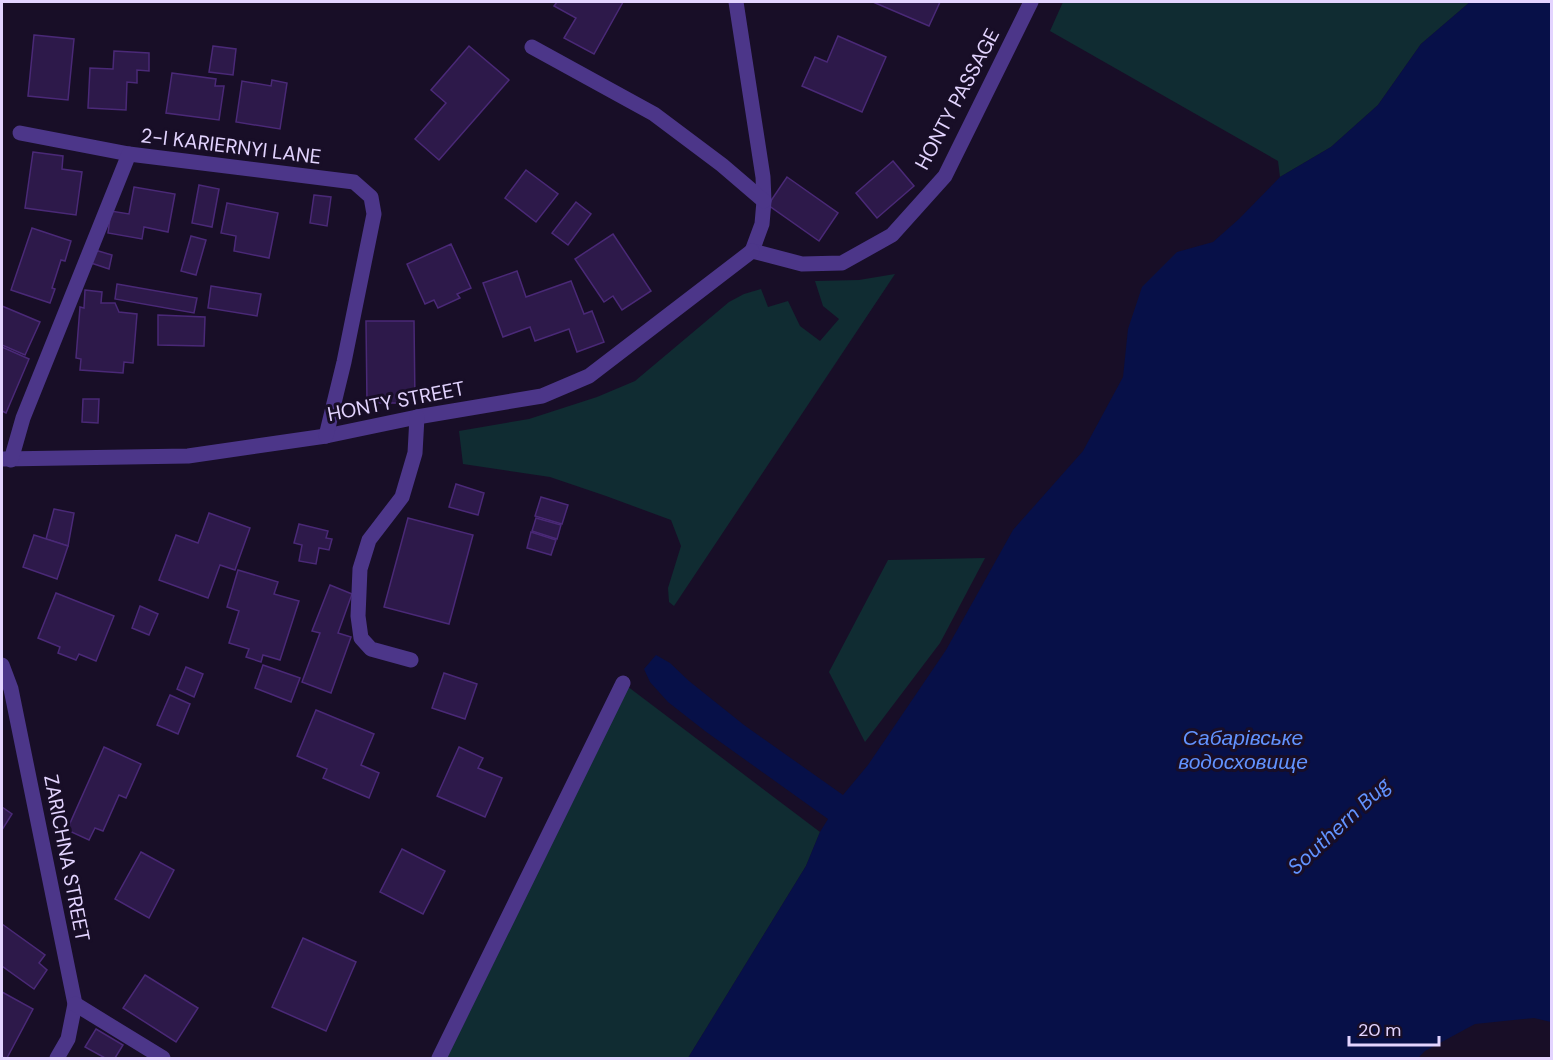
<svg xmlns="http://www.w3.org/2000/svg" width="1553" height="1060" font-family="'DM Sans',sans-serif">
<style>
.green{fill:#102c32}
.water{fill:#071048}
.building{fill:#2d194a;stroke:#4a2977;stroke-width:1.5}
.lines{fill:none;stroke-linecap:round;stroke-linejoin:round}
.minor{stroke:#4c3689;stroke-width:15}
.labels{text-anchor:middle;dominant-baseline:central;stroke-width:6;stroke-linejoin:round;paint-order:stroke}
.street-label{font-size:20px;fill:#e3d4ff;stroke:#180e27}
.water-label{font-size:21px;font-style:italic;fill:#6293ff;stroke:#180e27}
</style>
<rect width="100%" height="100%" fill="#180e27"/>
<g class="green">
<path d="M1063 2H1470L1421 44 1378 105 1331 147 1280 177 1278 161 1050 31Z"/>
<path d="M895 274 674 606 669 602 668 588 681 546 671 520 606 496 550 477 463 464 459 431 529 419 597 397 635 381 729 302 744 294 761 289 768 307 788 301 800 326 820 341 839 319 823 306 815 281 859 280Z"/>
<path d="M985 558 940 643 865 742 829 672 888 560Z"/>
<path d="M623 683 820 832 806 866 688 1058H439Z"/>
</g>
<path class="water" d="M1470 2H1551V1022L1534 1018 1475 1024 1425 1051 1418 1058H688L806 866 820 832 828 819 705 731 668 702 650 682 644 669 656 655 670 663 689 681 744 725 843 795 868 765 946 650 1013 530 1083 451 1123 377 1128 329 1142 287 1177 252 1213 242 1239 219 1280 177 1331 147 1378 105 1421 44Z"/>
<g class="building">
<path d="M557 2H623L594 54 564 38 576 18 554 6Z"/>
<path d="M873 2H940L929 26Z"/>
<path d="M34 35 74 39 68 100 28 96Z"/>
<path d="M838 36 886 57 862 112 802 86 815 57 827 62Z"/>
<path d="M213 46 236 49 233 75 209 72Z"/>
<path d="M469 46 509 80 439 160 415 139 446 103 431 90Z"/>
<path d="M114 51 149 53V71L137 70V83L127 82 126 110 88 108 90 68 113 69Z"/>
<path d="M172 73 216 79 215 86H224L219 120 166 113Z"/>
<path d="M272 80 287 83 280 129 236 122 242 81 271 86Z"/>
<path d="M33 152 63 156 62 169 82 172 76 215 25 208Z"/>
<path d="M893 161 914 186 877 218 856 193Z"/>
<path d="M526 170 558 194 536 222 505 198Z"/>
<path d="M787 177 838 213 819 241 768 205Z"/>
<path d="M199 185 219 189 212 227 192 223Z"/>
<path d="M134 187 175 194 168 232 144 227 142 239 108 233 111 211 129 214Z"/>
<path d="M314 195 331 197 327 226 310 223Z"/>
<path d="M576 202 591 214 568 245 552 233Z"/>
<path d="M227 203 278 213 269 258 234 251 236 236 221 233Z"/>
<path d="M32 228 71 241 65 261 61 260 52 288 55 289 50 303 11 290Z"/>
<path d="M613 234 651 291 622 310 613 296 604 302 575 259Z"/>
<path d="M191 236 206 240 196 275 181 271Z"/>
<path d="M451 244 471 288 457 294 460 298 438 308 434 300 425 304 407 264Z"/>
<path d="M95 250 112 255 109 269 91 263Z"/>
<path d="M517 271 526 297 571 281 584 314 592 311 604 342 577 352 569 329 535 341 530 327 503 337 483 283Z"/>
<path d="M117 284 197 298 194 313 115 299Z"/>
<path d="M211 286 261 294 257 316 208 308Z"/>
<path d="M85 290 102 292 101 303H115L119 312 137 314 133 363 124 362 123 373 80 370 81 359 76 358 80 307 84 308Z"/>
<path d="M2 306 40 322 25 355 2 345Z"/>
<path d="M158 315 205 317 204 346 158 345Z"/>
<path d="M366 321H414L415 403H367Z"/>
<path d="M2 347 29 359 6 413 2 411Z"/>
<path d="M83 399H99L98 423 82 422Z"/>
<path d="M456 484 484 493 478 515 449 507Z"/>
<path d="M541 497 568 505 562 524 535 516Z"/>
<path d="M54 509 74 513 68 546 46 539Z"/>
<path d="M209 513 250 528 235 570 220 565 208 598 159 580 176 535 198 543Z"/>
<path d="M408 518 473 535 449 624 384 607Z"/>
<path d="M536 518 561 525 557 539 532 531Z"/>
<path d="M299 524 328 531 326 538 332 539 329 550 319 548 316 564 299 561 302 545 294 543Z"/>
<path d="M531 532 556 540 551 555 527 548Z"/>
<path d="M34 535 68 546 57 579 23 567Z"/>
<path d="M238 570 278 582 274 594 299 601 280 660 263 655 261 662 246 657 249 649 229 643 239 611 227 607Z"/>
<path d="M330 585 352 594 338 633 351 637 331 693 302 682 320 633 312 631Z"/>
<path d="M56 593 114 616 96 661 79 654 76 660 58 653 60 647 38 638Z"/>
<path d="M140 606 158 614 149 635 132 628Z"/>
<path d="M263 665 300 678 291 702 255 688Z"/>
<path d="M186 667 203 674 194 697 177 689Z"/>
<path d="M444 673 477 684 465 719 432 708Z"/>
<path d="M170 695 190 704 178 734 157 725Z"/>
<path d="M316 710 374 734 361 765 379 773 369 798 323 778 327 769 297 756Z"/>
<path d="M104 747 141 764 126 798 119 795 103 831 95 828 89 840 67 830Z"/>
<path d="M459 747 483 758 478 768 502 778 485 817 437 796Z"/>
<path d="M2 807 12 814 2 830Z"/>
<path d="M402 849 445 871 423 914 380 892Z"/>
<path d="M141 852 174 870 149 918 115 899Z"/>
<path d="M2 924 45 955 39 963 47 970 34 989 2 966Z"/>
<path d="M303 938 356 962 326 1031 272 1007Z"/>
<path d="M145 975 198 1008 176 1042 123 1008Z"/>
<path d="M2 992 33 1009 7 1058 2 1057Z"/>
<path d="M96 1029 123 1045 115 1058H105L85 1047Z"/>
</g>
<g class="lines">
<g class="minor">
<path d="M736 2 763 177 764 201 762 224 752 251"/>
<path d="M532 47 654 114 722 165 764 201"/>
<path d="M20 133 129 154"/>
<path d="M752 251 802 264 842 263 892 235 945 176 1031 2"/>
<path d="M3 459 188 456 326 436 417 417 542 396 589 376 752 251"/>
<path d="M11 460 23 418 129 154 354 182 371 197 374 214 344 362 326 436"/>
<path d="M411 660 371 649 361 638 358 616 360 569 369 540 402 497 415 453 417 417"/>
<path d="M2 665 11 689 75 1004 68 1039 57 1058"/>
<path d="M75 1004 163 1058"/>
<path d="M439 1058 623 683"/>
</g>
</g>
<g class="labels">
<g class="street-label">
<text transform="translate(957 99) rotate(-62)">HONTY PASSAGE</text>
<text transform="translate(231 146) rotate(7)">2-I KARIERNYI LANE</text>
<text transform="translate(396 401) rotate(-11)">HONTY STREET</text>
<text transform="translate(67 858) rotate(79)">ZARICHNA STREET</text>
</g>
<g class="water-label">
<text x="1243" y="738">Сабарівське<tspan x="1243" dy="24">водосховище</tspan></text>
<text transform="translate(1339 826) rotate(-43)">Southern Bug</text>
</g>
</g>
<rect width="1553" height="1060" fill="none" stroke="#e3d4ff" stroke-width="6"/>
<path d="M1349 1036v9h90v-9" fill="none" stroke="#e3d4ff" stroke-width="3"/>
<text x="1358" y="1036" font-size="18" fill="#e3d4ff" stroke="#180e27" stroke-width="4.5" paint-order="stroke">20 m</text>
</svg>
